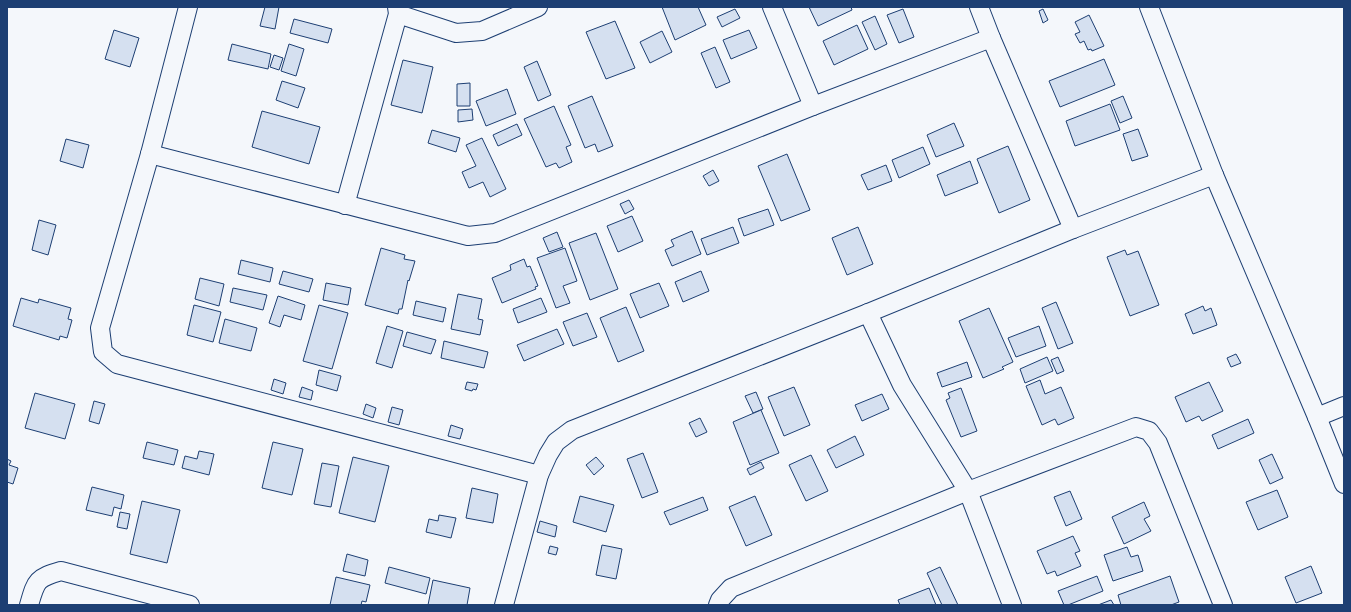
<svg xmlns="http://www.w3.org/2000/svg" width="1351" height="612" font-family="Poppins,sans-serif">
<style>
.building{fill:#d5e0f0;stroke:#1d3f73}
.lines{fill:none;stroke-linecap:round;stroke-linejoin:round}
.street-casing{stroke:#1d3f73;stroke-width:20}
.street{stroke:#f4f7fb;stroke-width:18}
</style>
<rect width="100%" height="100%" fill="#f4f7fb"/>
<g class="building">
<path d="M265 7H279L275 29 260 26Z"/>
<path d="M662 7H698L706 25 675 40Z"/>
<path d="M809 7H851L852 10 818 26Z"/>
<path d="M735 9 740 18 722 27 717 17Z"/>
<path d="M903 9 914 37 899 43 887 15Z"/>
<path d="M1043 9 1048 20 1043 23 1039 11Z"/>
<path d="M1089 15 1104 46 1092 51 1091 49 1088 50 1084 41 1080 43 1075 34 1080 32 1075 22Z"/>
<path d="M875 16 887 44 875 50 862 22Z"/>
<path d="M294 19 332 29 328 43 290 33Z"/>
<path d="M615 21 635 68 606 79 586 32Z"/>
<path d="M857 25 868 49 834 65 823 41Z"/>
<path d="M114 30 139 38 130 67 105 59Z"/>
<path d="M749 30 757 48 731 59 723 40Z"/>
<path d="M662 31 672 52 650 63 640 42Z"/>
<path d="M232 44 271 54 268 69 228 60Z"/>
<path d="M289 44 304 49 296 76 281 71Z"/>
<path d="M715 47 730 82 716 88 701 53Z"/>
<path d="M274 55 283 58 279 70 270 67Z"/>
<path d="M1104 59 1115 85 1060 107 1049 81Z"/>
<path d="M403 60 433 67 422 113 391 105Z"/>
<path d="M537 61 551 95 538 101 524 67Z"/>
<path d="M282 81 305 88 298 108 276 100Z"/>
<path d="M470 83V106H457V84Z"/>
<path d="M507 89 516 114 486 126 476 101Z"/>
<path d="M592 96 613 146 598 152 595 144 585 148 568 106Z"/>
<path d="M1123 96 1132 118 1120 123 1111 101Z"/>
<path d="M1110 104 1120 130 1075 146 1066 121Z"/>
<path d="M554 106 571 145 566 147 572 162 559 168 556 163 546 167 524 119Z"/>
<path d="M472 109 473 120 458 122V110Z"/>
<path d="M262 111 320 127 309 164 252 147Z"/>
<path d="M954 123 964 146 936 157 927 135Z"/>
<path d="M517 124 522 135 498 146 493 135Z"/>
<path d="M1138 129 1148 156 1132 161 1123 134Z"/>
<path d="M432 130 460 138 456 152 428 143Z"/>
<path d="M482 138 506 189 490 197 483 182 469 188 462 172 476 166 466 145Z"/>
<path d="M66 139 89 145 83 168 60 161Z"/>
<path d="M1008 146 1030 200 999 213 977 159Z"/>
<path d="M923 147 930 164 899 178 892 160Z"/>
<path d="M787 154 810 210 781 221 758 166Z"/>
<path d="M970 161 978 183 945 196 937 175Z"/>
<path d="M886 165 892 181 868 190 861 175Z"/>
<path d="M713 170 719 181 709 186 703 176Z"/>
<path d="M629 200 634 209 625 214 620 204Z"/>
<path d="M768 209 774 225 744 236 738 219Z"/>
<path d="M632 216 643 241 618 252 607 226Z"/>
<path d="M39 220 56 225 48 255 32 250Z"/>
<path d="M733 227 739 243 707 255 701 239Z"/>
<path d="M858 227 873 264 847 275 832 238Z"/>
<path d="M692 231 701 254 672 266 665 250 674 246 671 240Z"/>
<path d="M557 232 563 247 549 252 543 238Z"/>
<path d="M596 233 618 289 590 300 569 243Z"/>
<path d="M381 248 405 255 404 259 415 261 409 281 408 280 402 309H399L398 314 365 305Z"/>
<path d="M565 248 577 281 563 286 570 303 556 308 537 258Z"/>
<path d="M1125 250 1127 255 1138 251 1159 305 1130 316 1107 257Z"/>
<path d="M524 259 527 267 530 266 538 286 535 287 536 289 502 303 492 278 511 270 510 265Z"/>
<path d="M241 260 273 268 270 282 238 274Z"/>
<path d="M283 271 313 279 309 292 279 284Z"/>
<path d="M701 271 709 291 683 302 675 282Z"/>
<path d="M200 278 224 284 219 306 195 299Z"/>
<path d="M326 283 351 288 348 305 323 300Z"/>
<path d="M659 283 669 306 640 318 630 294Z"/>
<path d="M233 288 267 295 263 310 230 302Z"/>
<path d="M458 294 482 299 478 319 483 320 480 335 451 329Z"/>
<path d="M278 296 305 305 301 320 284 315 280 327 269 323Z"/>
<path d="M21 298 38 303 39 299 71 308 68 319 72 320 67 338 60 336 59 340 13 326Z"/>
<path d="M541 298 547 312 518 323 513 309Z"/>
<path d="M416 301 446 308 443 322 413 315Z"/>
<path d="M1056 302 1073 343 1058 349 1042 308Z"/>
<path d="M194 305 221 312 213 342 187 335Z"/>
<path d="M319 305 348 313 332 369 303 361Z"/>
<path d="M1203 306 1205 311 1211 308 1217 325 1193 334 1185 314Z"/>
<path d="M626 307 644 351 618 362 600 318Z"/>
<path d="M989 308 1013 362 1002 367 1004 369 983 378 959 321Z"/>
<path d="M587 313 597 337 573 346 563 322Z"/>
<path d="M225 319 257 328 251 351 219 343Z"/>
<path d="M387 326 403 331 392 368 376 363Z"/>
<path d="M1039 326 1046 346 1016 357 1008 338Z"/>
<path d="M557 329 564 344 524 361 517 345Z"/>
<path d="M407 332 436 340 431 354 403 346Z"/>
<path d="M444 341 488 352 484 368 441 358Z"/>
<path d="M1236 354 1241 363 1231 367 1227 358Z"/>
<path d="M1047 357 1053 371 1025 383 1020 369Z"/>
<path d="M1058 357 1064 371 1057 374 1051 360Z"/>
<path d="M967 362 972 377 942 387 937 373Z"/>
<path d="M319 370 341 376 337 391 316 385Z"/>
<path d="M274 379 286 383 283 394 271 390Z"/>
<path d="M1040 380 1045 394 1061 387 1074 418 1058 425 1055 419 1042 425 1026 386Z"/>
<path d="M467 382 478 384 476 390 473 389 472 391 465 389Z"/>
<path d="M1209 382 1223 411 1202 421 1199 416 1186 422 1175 397Z"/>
<path d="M302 387 313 391 311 400 299 397Z"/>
<path d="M794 387 810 425 784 436 768 397Z"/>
<path d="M961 388 977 431 961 437 946 400 950 398 948 393Z"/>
<path d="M756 392 763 409 753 413 745 396Z"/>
<path d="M35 393 75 404 65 439 25 428Z"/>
<path d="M882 394 889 409 862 421 855 405Z"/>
<path d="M94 401 105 404 99 424 89 421Z"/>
<path d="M366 404 376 408 373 418 363 414Z"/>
<path d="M392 407 403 410 399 425 388 422Z"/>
<path d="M761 410 779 453 750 465 733 422Z"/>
<path d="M700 418 707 432 696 437 689 423Z"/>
<path d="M1248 419 1254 433 1218 449 1212 435Z"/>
<path d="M451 425 463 429 460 439 448 436Z"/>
<path d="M855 436 864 455 836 468 827 450Z"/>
<path d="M147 442 178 450 174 465 143 458Z"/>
<path d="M273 442 303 449 292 495 262 488Z"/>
<path d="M199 451 214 454 209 475 182 468 185 456 197 459Z"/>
<path d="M643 453 658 492 642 498 627 459Z"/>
<path d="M1272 454 1283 478 1270 484 1259 460Z"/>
<path d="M811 455 828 491 806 501 789 465Z"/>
<path d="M353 457 389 466 375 522 339 513Z"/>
<path d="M596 457 604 466 594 475 586 465Z"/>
<path d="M7 459 11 461 9 465 18 468 13 484 7 482Z"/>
<path d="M761 462 764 468 750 475 747 469Z"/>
<path d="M322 463 339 466 331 507 314 504Z"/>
<path d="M92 487 124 495 121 509 114 507 112 516 86 510Z"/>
<path d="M472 488 498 494 493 523 466 518Z"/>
<path d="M1277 490 1288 517 1258 530 1246 502Z"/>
<path d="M1070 491 1082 519 1066 526 1054 497Z"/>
<path d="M580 496 614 505 606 532 573 522Z"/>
<path d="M755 496 772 535 746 546 729 507Z"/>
<path d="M703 497 708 510 670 525 664 512Z"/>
<path d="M142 501 180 510 167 563 130 554Z"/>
<path d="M1144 502 1150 516 1144 519 1151 531 1124 544 1112 517Z"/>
<path d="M120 512 130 514 127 529 117 527Z"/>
<path d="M439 515 456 518 451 538 426 532 429 519 438 521Z"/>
<path d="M540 521 557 526 555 537 537 532Z"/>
<path d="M1073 536 1080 551 1075 553 1081 566 1057 576 1055 571 1047 574 1037 551Z"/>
<path d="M602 545 622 549 616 579 596 575Z"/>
<path d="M550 546 558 548 556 555 548 553Z"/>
<path d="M1127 547 1131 557 1138 555 1143 571 1113 581 1104 555Z"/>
<path d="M347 554 368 560 365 576 343 571Z"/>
<path d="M1311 566 1322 593 1296 603 1285 577Z"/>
<path d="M389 567 430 578 426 594 385 583Z"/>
<path d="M940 567 958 605H942L927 573Z"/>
<path d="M1097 576 1103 591 1068 605H1064L1058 591Z"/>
<path d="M1170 576 1179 602 1171 605H1121L1118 595Z"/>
<path d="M336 577 370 585 366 602 362 601 361 605H330Z"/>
<path d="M433 580 470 588 467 605H428Z"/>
<path d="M929 588 936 605H900L898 600Z"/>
<path d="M1111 600 1114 605H1098Z"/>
</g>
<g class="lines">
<g class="street-casing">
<g id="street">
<path d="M188 7 150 154 100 328 103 352 117 364 539 475"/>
<path d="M772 7 813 106"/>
<path d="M979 7 991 38 1073 229"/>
<path d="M1149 7 1214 175 1317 417 1344 484"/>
<path d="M398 14 456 33 482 31 538 7"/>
<path d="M150 154 468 236 495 233 813 106 991 38"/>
<path d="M345 205 398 14 397 7"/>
<path d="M868 313 902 385 968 491 1012 605"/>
<path d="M1317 417 1344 406"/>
<path d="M29 605C36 581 36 578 61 571L190 605"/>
<path d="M504 605 539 475 548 455 556 442 572 430 868 313 1073 229 1214 175"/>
<path d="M718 605 720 600 731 588 968 491 1136 427 1149 431 1158 443 1223 605"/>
</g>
</g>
<use href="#street" class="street"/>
</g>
<rect width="1351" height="612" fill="none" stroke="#1d3f73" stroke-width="16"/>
</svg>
